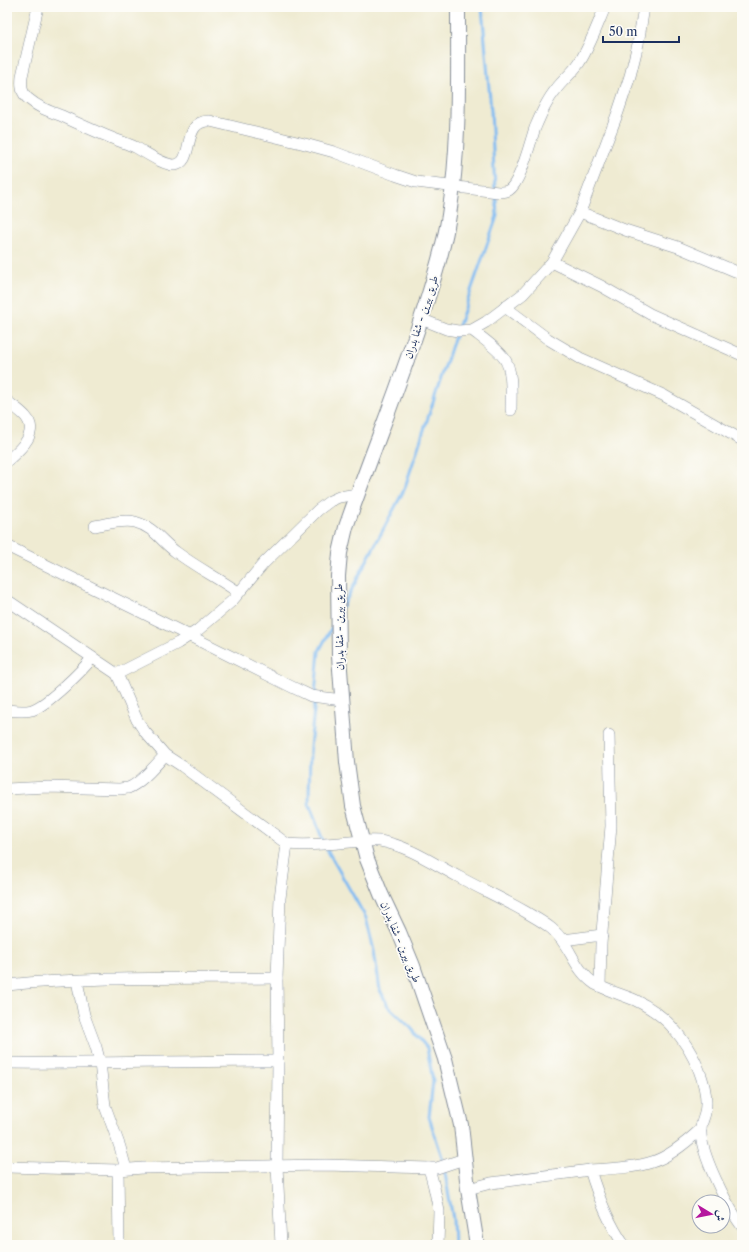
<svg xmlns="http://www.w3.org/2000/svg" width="749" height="1252" font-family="'Libre Caslon Text',Amiri,serif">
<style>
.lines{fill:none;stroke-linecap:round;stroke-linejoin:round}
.stream{stroke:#80bbf2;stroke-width:3}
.minor-casing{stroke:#858d98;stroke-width:12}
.major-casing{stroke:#858d98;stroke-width:16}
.minor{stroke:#fff;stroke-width:11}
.major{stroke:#fff;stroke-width:14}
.labels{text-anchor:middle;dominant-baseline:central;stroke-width:3.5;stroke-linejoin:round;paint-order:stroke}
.street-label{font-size:11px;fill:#1b2f5e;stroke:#fdfcf7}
</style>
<rect width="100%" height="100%" fill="#fdfcf7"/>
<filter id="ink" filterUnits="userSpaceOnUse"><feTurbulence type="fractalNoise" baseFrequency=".025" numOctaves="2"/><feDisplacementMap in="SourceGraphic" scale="8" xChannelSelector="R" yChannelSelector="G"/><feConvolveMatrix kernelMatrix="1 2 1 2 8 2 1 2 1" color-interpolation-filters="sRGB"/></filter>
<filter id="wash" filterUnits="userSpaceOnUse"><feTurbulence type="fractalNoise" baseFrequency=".012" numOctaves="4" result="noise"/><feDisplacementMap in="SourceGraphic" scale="16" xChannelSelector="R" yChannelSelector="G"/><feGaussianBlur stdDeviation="0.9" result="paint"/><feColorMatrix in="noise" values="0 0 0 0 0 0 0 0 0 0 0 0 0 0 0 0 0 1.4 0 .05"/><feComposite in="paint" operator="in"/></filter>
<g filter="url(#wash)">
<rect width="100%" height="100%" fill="#efebd2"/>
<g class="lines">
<g class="stream">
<path d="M482 7 491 111 495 189"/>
<path d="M458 328 497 216 496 194"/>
<path d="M343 606 404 490 456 333"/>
<path d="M315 694 319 651 333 625"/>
<path d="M315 700 310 747 309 803 323 841"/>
<path d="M325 846 366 918 374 951 380 990 388 1006 411 1028 427 1048 433 1081 429 1117 442 1157 453 1219 454 1245"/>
</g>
</g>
</g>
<g filter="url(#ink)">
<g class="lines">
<g class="minor-casing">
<g id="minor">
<path d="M38 7 22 76C21 86 21 94 30 100 39 108 51 112 62 116 77 123 92 130 107 136 116 140 126 143 135 147 145 152 163 165 174 165 196 164 180 120 210 121L305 144 334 152 395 175 416 182 498 192C502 192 506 192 509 190 521 182 530 142 535 128 541 114 547 100 557 88 564 79 573 72 579 63 590 46 597 26 605 7"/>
<path d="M580 212 625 230 678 247 742 274"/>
<path d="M552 262 601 286 650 314 742 355"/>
<path d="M505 307 548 339 580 358 663 395 742 440"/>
<path d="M421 319 446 329 458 331 472 330 486 322 523 294 552 262 580 212 618 112 630 76 638 44 644 7"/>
<path d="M472 330C482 338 497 348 504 358 513 370 511 395 511 410"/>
<path d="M7 401C13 406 21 411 26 417 40 434 18 451 7 461"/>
<path d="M95 526C106 524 124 519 135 522 154 527 161 541 176 552 196 567 218 578 238 592"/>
<path d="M7 546 190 636 290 686 311 696 342 700"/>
<path d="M7 600 117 674 137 720 145 732 165 755 182 766 287 844C308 846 329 844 350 842 360 841 370 840 380 841 409 846 434 864 459 877 481 889 503 899 524 911 534 917 544 922 552 929 571 945 573 969 595 984 606 990 623 995 635 1000 667 1015 686 1039 699 1070 704 1083 708 1099 705 1113 704 1118 701 1123 701 1129 699 1151 728 1208 742 1226"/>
<path d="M117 674 178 643 198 630 232 601 264 563 318 510 330 501 339 497 357 494"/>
<path d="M7 710C15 711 24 712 32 710 47 705 82 671 92 658"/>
<path d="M7 789 48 787 119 789C122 789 125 788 128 788 140 784 156 765 165 755"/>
<path d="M563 940 602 935"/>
<path d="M77 981 84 1015 96 1047 100 1063 105 1106 120 1147 126 1169"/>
<path d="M7 985C97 976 187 979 277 978"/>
<path d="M600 986 601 944 611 826 609 735"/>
<path d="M7 1063C97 1064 188 1061 278 1061"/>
<path d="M7 1167 118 1170 143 1168 326 1165 429 1168"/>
<path d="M118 1170 119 1245"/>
<path d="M468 1189 491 1183 590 1170"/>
<path d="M281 1245 277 1166 278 1061 277 978 280 898 287 844"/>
<path d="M438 1245 439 1211 434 1187 429 1168H437L464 1159"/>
<path d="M624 1245C608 1222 598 1196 590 1170 609 1169 635 1168 652 1162 669 1157 688 1141 701 1129"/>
</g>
</g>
<g class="major-casing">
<path id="major" d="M458 7C458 76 460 147 449 215 445 242 437 268 429 294 405 373 373 449 346 527L340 553 338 576 339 656 347 762 353 806 367 859 381 894 399 932 413 966 445 1059 461 1125 468 1189 477 1245"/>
</g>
<use href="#minor" class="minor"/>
<use href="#major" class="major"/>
</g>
</g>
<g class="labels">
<g class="street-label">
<text transform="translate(421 317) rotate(-72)">طريق بيرين - شفا بدران</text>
<text transform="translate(339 627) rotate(-91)">طريق بيرين - شفا بدران</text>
<text transform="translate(401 942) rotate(67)">طريق بيرين - شفا بدران</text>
</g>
</g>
<rect width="749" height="1252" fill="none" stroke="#fdfcf7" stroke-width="24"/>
<g transform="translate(711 1214) rotate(100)"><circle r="19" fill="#fdfcf7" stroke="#a3aaba"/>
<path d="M0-3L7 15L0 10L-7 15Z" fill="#b5179e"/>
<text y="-6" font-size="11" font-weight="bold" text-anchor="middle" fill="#1b2f5e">ش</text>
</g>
<path d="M603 36v6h76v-6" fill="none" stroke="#1b2f5e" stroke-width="2"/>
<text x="609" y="36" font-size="12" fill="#1b2f5e" stroke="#fdfcf7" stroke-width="3" paint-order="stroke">50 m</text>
</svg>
